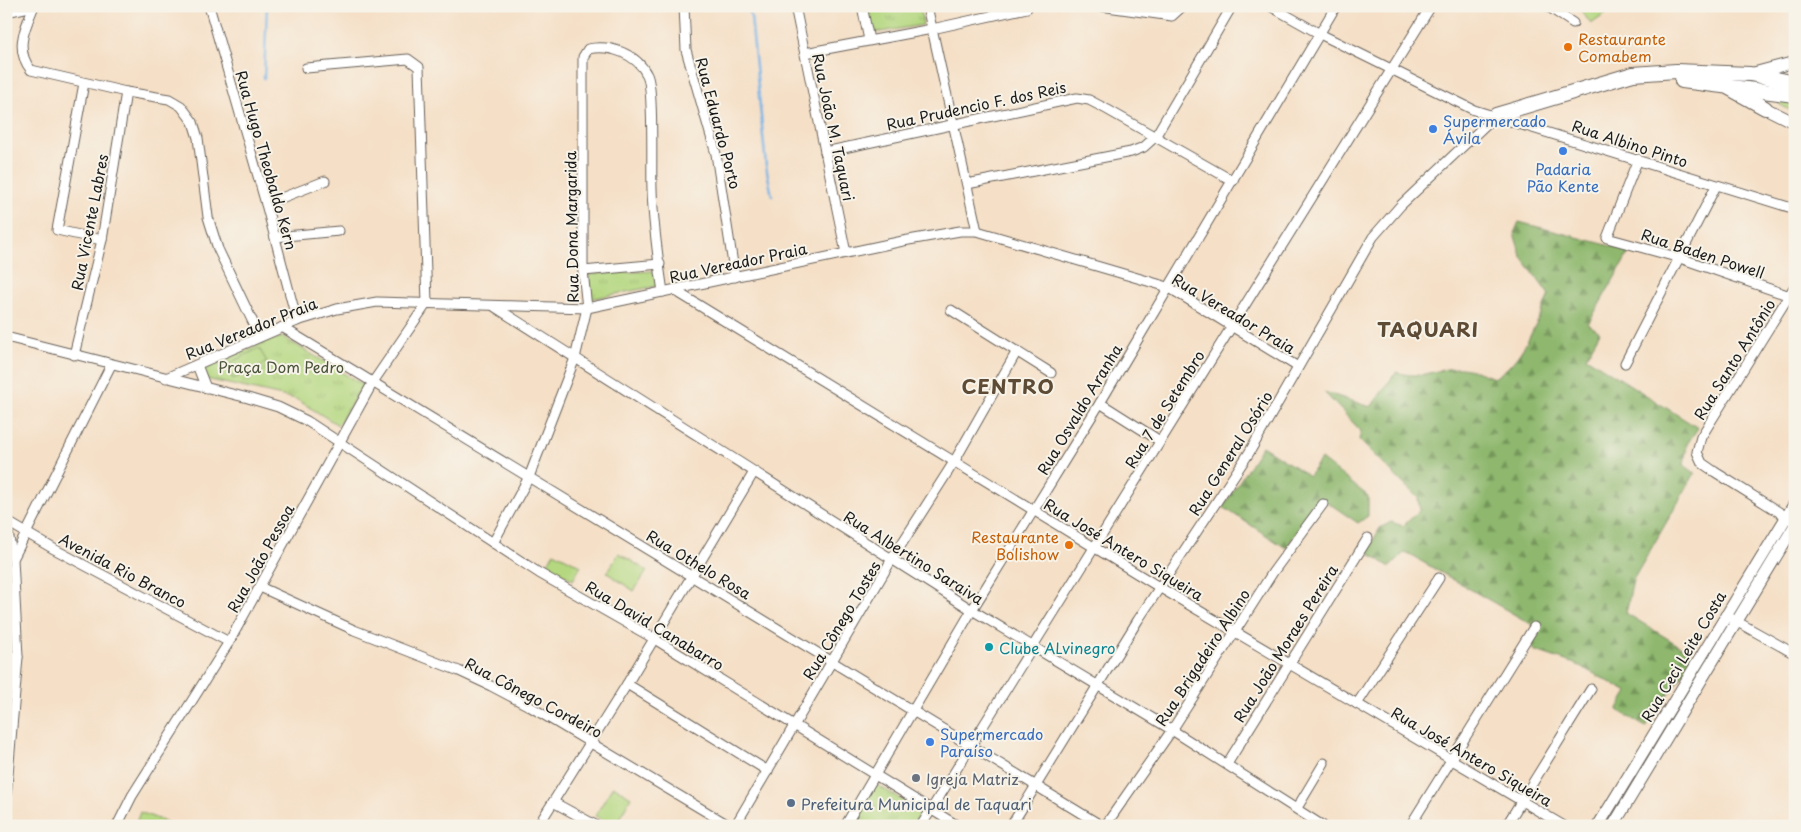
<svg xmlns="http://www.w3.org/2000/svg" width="1801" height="832" font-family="'Playpen Sans',sans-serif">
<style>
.grass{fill:url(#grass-tufts);stroke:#687a4e}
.forest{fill:url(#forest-firs);stroke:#566a45}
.pitch{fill:#b4d77f;stroke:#687a4e}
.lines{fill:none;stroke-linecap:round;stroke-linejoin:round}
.stream{stroke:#71b0e4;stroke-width:2.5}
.minor-casing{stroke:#686058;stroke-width:11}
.tertiary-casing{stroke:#686058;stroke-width:13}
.primary-casing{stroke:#686058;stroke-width:16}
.minor{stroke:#fff;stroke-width:9}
.tertiary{stroke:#fff;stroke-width:11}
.primary{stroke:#fff;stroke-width:14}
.food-dot{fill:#e8710a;stroke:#f7f3e8;stroke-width:2}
.shop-dot{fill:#3f7fe0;stroke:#f7f3e8;stroke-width:2}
.culture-dot{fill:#0f9aa8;stroke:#f7f3e8;stroke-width:2}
.worship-dot{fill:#6b7280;stroke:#f7f3e8;stroke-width:2}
.service-dot{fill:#5c6f8a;stroke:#f7f3e8;stroke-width:2}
.labels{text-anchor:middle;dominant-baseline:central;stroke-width:4;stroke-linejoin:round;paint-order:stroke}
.food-label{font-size:15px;fill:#c56008;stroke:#f7f3e8;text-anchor:start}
.street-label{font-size:15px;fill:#1c1c1c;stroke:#f7f3e8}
.shop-label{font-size:15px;fill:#366cbe;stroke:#f7f3e8;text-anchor:start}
.park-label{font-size:15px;fill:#4a543a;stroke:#f7f3e8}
.culture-label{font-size:15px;fill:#0d838f;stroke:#f7f3e8;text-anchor:start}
.worship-label{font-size:15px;fill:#5b616d;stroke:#f7f3e8;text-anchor:start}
.service-label{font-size:15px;fill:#4e5e75;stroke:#f7f3e8;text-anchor:start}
.district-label{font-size:20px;font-weight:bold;letter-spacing:1px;fill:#5e4b35;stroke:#f7f3e8}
</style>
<defs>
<pattern id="grass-tufts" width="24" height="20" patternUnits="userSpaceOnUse" patternTransform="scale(1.25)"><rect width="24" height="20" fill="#b4d77f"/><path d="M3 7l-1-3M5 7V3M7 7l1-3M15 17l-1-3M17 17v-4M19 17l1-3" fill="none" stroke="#9ab86d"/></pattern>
<pattern id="forest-firs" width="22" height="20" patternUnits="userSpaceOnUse" patternTransform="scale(1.25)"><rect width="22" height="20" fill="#8fb86e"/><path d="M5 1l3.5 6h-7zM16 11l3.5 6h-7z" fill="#74955a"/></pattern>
</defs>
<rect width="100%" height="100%" fill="#f7f3e8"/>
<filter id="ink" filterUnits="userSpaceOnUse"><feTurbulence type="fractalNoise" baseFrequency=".02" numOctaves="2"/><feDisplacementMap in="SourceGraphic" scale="10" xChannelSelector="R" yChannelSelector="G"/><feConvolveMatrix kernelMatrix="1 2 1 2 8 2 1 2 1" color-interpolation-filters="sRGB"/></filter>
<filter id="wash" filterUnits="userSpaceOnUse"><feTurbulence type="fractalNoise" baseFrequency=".0096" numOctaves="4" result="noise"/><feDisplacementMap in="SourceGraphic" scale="20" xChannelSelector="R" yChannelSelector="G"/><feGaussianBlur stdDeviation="1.12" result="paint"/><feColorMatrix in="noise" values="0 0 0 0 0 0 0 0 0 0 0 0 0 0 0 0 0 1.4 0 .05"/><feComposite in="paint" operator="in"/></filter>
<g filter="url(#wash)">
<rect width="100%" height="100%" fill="#f5dfc6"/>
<g class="grass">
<path d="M868 6H920L923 25 874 33Z"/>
<path d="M1781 99 1795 102V113L1779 104Z"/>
<path d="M656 271 657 286 590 299 589 274Z"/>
<path d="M283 337 363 385 338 425 296 399 206 379 202 370 264 342Z"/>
<path d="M875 784 921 811 913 826H851Z"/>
</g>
<g class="forest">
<path d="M1519 222 1630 251 1588 324 1600 332 1586 357 1698 428 1687 444 1684 465 1695 473 1633 580 1626 613 1696 656 1646 727 1617 710 1628 692 1578 665 1533 650 1532 646 1538 628 1405 552 1390 567 1367 552 1380 528 1391 522 1403 526 1420 510 1418 498 1359 440 1361 431 1324 392 1371 407 1396 372C1423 380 1430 370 1455 368 1468 367 1481 373 1494 378 1523 361 1535 325 1549 295L1521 256 1514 233Z"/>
<path d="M1262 446 1309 476 1321 459 1368 496V516L1358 523 1321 498 1286 548 1223 507Z"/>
</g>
<g class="pitch">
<path d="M1584 6H1617L1591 24 1580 9Z"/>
<path d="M259 348 267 362 233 379 226 365Z"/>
<path d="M554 552 581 566 573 580 547 565Z"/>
<path d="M619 553 647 571 634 591 607 573Z"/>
<path d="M613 786 631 797 615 826 595 816Z"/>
<path d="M140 812 176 826H135Z"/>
</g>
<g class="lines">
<g class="stream">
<path d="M747 6 751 17 766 166 772 196"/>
<path d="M264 78 267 6"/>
</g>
</g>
</g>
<g filter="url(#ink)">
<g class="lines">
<g class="minor-casing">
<g id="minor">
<path d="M34 6C25 28 14 49 31 70L126 92 169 99 181 106 193 122 198 138 208 217 218 249 260 337"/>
<path d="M209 6 266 204 297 321"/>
<path d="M684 6 686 50 716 154 735 277"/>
<path d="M795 6 846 253"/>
<path d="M862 6 869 40"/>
<path d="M927 6 977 231"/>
<path d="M1100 6 1172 16 1183 6"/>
<path d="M1270 6 1320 34 1474 110 1795 209"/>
<path d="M1547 6 1573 23"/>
<path d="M6 12 34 6"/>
<path d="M805 53 932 29 1027 8"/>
<path d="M306 68 408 59 419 67 427 303"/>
<path d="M84 83 57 230 102 240"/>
<path d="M825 152 1077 98 1089 100 1108 110 1233 181"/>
<path d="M1638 159 1607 238 1680 258 1790 296"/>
<path d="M967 184 1131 152 1144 147 1155 137 1232 6"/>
<path d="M266 204 325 181"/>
<path d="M275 237 339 231"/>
<path d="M583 271 660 264"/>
<path d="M1795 286 1701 437 1697 452 1702 463 1715 472 1795 522"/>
<path d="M674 290 1159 587 1564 826"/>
<path d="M495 307 972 610 1172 730 1323 826"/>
<path d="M951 310 1051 373"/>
<path d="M282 327 1102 826"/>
<path d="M6 337 248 398 278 407 307 421 539 573 653 638 958 826"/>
<path d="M74 355 102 240 126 92"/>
<path d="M1625 363 1716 186"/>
<path d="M197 365 206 388"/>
<path d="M166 378 297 321 337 309 377 302 587 308 903 241 960 231H977L1168 287 1298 367"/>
<path d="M1100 403 1160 441"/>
<path d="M6 521 54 549 229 642"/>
<path d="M6 522 13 559"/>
<path d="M493 543 529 477 575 358 587 308 583 271V57L588 49C610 44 637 54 647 75 654 88 651 168 652 189 653 223 658 259 663 292"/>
<path d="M260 587 354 630 459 671 491 686 529 706 730 826"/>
<path d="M1725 615 1795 654"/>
<path d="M6 656 18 657"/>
<path d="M627 684 768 771"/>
<path d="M1357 704 1439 578"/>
<path d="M1227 764 1368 538"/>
<path d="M6 798 18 657 13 559 111 365"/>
<path d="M553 802 597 826"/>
<path d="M1297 808 1324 763"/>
<path d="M117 826 132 796 229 642 373 382 427 303"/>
<path d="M538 826 627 684 754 472"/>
<path d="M735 826 892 559 954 462 1017 351"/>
<path d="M845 826 972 610 1100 403 1336 6"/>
<path d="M921 826 1431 6"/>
<path d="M1011 826 1138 620 1249 453 1373 237 1401 205 1496 115"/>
<path d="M1105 826 1172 730 1273 572 1323 504"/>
<path d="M1410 826 1534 627"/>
<path d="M1506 826 1591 689"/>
</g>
</g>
<g class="tertiary-casing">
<g id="tertiary">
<path d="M1750 74 1795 62"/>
<path d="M1760 103 1765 108 1795 123"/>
<path d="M1598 826 1795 503"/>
<path d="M1613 826 1795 525"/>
</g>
</g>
<g class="primary-casing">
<g id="primary">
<path d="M1682 81 1795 95"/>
<path d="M1729 88 1765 108"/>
<path d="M1496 115 1633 74 1676 71 1750 74 1795 83"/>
</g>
</g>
<use href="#minor" class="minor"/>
<use href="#tertiary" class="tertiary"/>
<use href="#primary" class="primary"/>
</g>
</g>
<g class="food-dot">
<circle cx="1568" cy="47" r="5"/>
<circle cx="1069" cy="545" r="5"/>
</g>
<g class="shop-dot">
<circle cx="1433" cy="129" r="5"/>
<circle cx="1563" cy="151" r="5"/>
<circle cx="930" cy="742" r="5"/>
</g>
<circle class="culture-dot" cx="989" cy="647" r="5"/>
<circle class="worship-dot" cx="916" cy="778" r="5"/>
<circle class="service-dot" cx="791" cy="803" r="5"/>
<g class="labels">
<g class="food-label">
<text x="1578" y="38">Restaurante<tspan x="1578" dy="17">Comabem</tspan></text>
<text x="1059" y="536" text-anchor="end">Restaurante<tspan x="1059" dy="17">Bolishow</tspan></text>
</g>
<g class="street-label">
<text transform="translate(976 105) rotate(-12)">Rua Prudencio F. dos Reis</text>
<text transform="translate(719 123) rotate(75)">Rua Eduardo Porto</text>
<text transform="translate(834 127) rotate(78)">Rua João M. Taquari</text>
<text transform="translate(1630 143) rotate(18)">Rua Albino Pinto</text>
<text transform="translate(267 160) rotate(74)">Rua Hugo Theobaldo Kern</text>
<text transform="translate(89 222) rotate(-79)">Rua Vicente Labres</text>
<text transform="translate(571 227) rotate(-91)">Rua Dona Margarida</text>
<text transform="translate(1703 253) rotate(18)">Rua Baden Powell</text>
<text transform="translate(738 262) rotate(-12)">Rua Vereador Praia</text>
<text transform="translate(1234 313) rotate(31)">Rua Vereador Praia</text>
<text transform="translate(251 328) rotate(-22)">Rua Vereador Praia</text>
<text transform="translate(1734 359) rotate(-58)">Rua Santo Antônio</text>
<text transform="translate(1079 409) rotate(-59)">Rua Osvaldo Aranha</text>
<text transform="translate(1164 409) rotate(-58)">Rua 7 de Setembro</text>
<text transform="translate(1230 453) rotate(-58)">Rua General Osório</text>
<text transform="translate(1124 549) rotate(31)">Rua José Antero Siqueira</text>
<text transform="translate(914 557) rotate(32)">Rua Albertino Saraiva</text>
<text transform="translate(260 558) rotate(-61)">Rua João Pessoa</text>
<text transform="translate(699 564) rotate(31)">Rua Othelo Rosa</text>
<text transform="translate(123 570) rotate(28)">Avenida Rio Branco</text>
<text transform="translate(841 620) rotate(-59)">Rua Cônego Tostes</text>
<text transform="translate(655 625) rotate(31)">Rua David Canabarro</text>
<text transform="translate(1285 643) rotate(-58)">Rua João Moraes Pereira</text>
<text transform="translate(1683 656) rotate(-59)">Rua Ceci Leite Costa</text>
<text transform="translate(1202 657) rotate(-57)">Rua Brigadeiro Albino</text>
<text transform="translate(534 697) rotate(28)">Rua Cônego Cordeiro</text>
<text transform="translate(1472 756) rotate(30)">Rua José Antero Siqueira</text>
</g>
<g class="shop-label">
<text x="1443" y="120">Supermercado<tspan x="1443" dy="17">Ávila</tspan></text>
<text x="1563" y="168" text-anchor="middle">Padaria<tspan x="1563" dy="17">Pão Kente</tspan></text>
<text x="940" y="733">Supermercado<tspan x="940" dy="17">Paraíso</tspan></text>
</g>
<g class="park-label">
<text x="281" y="366">Praça Dom Pedro</text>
</g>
<g class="culture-label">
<text x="999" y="647">Clube ALvinegro</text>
</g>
<g class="worship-label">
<text x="926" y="778">Igreja Matriz</text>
</g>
<g class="service-label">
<text x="801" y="803">Prefeitura Municipal de Taquari</text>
</g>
<g class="district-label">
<text x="1428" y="329">TAQUARI</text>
<text x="1008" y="386">CENTRO</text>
</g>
</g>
<rect width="1801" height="832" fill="none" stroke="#f7f3e8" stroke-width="25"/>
</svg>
